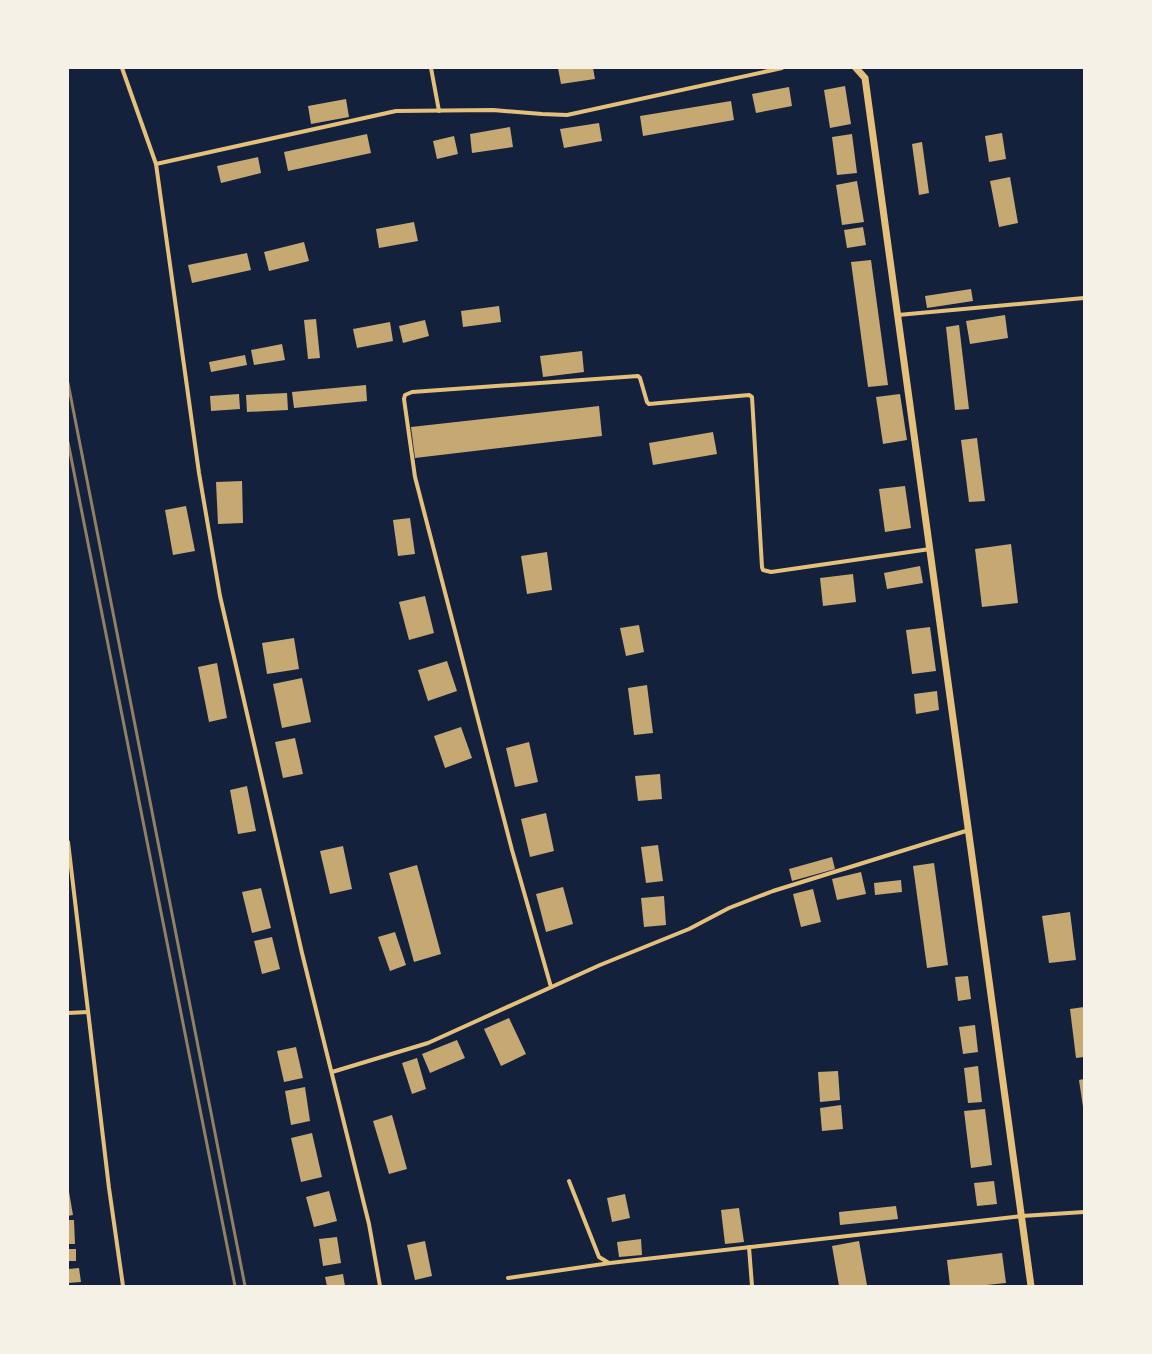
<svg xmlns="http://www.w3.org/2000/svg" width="1152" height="1354" font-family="'IBM Plex Serif',serif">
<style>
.building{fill:#c6a872}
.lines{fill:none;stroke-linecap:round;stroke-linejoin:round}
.minor{stroke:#e5c07b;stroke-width:4}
.tertiary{stroke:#e5c07b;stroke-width:7}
.rail{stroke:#918062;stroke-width:3}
</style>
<rect width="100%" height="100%" fill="#14213d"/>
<g class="building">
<path d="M558 68H593L595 79 561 84Z"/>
<path d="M845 86 851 124 830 128 824 90Z"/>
<path d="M789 87 792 106 756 113 752 94Z"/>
<path d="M346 99 349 117 311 124 308 106Z"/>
<path d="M731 101 734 120 643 136 640 116Z"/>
<path d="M599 123 602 141 564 148 560 129Z"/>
<path d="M510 127 513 147 472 153 470 134Z"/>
<path d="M1002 133 1006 159 989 162 985 136Z"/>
<path d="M367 134 371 153 288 171 284 152Z"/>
<path d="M852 134 857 173 837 175 832 137Z"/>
<path d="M454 136 458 154 437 159 433 141Z"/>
<path d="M922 142 929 193 919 195 912 144Z"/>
<path d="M258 157 261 173 221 183 217 166Z"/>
<path d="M1010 177 1018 223 999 227 990 181Z"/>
<path d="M857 181 864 222 842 225 836 185Z"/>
<path d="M414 222 418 241 379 248 376 229Z"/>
<path d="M863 227 866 245 847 248 844 230Z"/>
<path d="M304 242 309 261 269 271 264 252Z"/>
<path d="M247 253 251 270 192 283 188 265Z"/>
<path d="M871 260 888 385 868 387 851 262Z"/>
<path d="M971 289 973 301 927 308 925 296Z"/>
<path d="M499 306 501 322 463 327 461 311Z"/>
<path d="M1005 315 1008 338 970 344 966 321Z"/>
<path d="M316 319 320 358 308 359 304 320Z"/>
<path d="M425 320 429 336 403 343 399 326Z"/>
<path d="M390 322 393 341 357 348 353 329Z"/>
<path d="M959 325 969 409 955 410 946 327Z"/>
<path d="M282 344 285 360 254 365 251 350Z"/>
<path d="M582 351 584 372 543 377 540 356Z"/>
<path d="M245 355 247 365 211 372 209 362Z"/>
<path d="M366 385 367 401 294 408 292 392Z"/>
<path d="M287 393 288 410 247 412 246 395Z"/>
<path d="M239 394 240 409 211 411 210 396Z"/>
<path d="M900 394 907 440 883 444 876 397Z"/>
<path d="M599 406 602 436 415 458 411 427Z"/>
<path d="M713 432 717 454 653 465 649 443Z"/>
<path d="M977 438 985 501 969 502 961 440Z"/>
<path d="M242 481 243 523 218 524 216 482Z"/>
<path d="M905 486 911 528 885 532 879 489Z"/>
<path d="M186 506 195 551 173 555 165 510Z"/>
<path d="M410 518 415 554 398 556 393 520Z"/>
<path d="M1011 544 1018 603 982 607 975 549Z"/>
<path d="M547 552 552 590 527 594 521 556Z"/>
<path d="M920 566 923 583 887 589 884 573Z"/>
<path d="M853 574 856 602 823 606 820 578Z"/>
<path d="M425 596 434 633 409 640 399 602Z"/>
<path d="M639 625 644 652 626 656 620 628Z"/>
<path d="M930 627 936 671 912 674 906 630Z"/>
<path d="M294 638 299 669 267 674 262 643Z"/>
<path d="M447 661 457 691 428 701 418 670Z"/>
<path d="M217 663 227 718 209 722 198 667Z"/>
<path d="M302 678 311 722 282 728 273 684Z"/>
<path d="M647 685 653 733 634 735 628 688Z"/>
<path d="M937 691 939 710 916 714 914 694Z"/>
<path d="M461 727 472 758 445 768 434 736Z"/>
<path d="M295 738 303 774 283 778 275 742Z"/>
<path d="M529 742 538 782 515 787 506 748Z"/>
<path d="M660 774 662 799 638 801 635 776Z"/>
<path d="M247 786 256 831 238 834 230 790Z"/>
<path d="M546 813 554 851 530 857 521 819Z"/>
<path d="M658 845 663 881 646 883 641 847Z"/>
<path d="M343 846 352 889 330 894 320 851Z"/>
<path d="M832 857 835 869 792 881 789 869Z"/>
<path d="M934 863 948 965 927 968 913 866Z"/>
<path d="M417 865 441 954 414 962 389 873Z"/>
<path d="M861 872 866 894 837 900 832 879Z"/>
<path d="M901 880 902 892 875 895 874 883Z"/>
<path d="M563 887 573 924 546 932 536 894Z"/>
<path d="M261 888 271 928 252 933 242 892Z"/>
<path d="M813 889 821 922 801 927 793 894Z"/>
<path d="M664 896 666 925 644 927 641 898Z"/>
<path d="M1070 912 1076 960 1049 963 1042 916Z"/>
<path d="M395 932 406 965 390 971 378 937Z"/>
<path d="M272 937 280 969 262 974 254 941Z"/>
<path d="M968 976 971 999 958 1001 955 977Z"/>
<path d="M1084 1007V1057L1076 1058 1070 1009Z"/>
<path d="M509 1018 526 1054 501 1066 484 1029Z"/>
<path d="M975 1025 978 1052 963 1054 959 1027Z"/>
<path d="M457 1040 465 1058 430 1073 422 1054Z"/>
<path d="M296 1047 303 1078 284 1082 277 1051Z"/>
<path d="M417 1058 426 1089 412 1094 402 1063Z"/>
<path d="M978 1066 982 1102 968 1103 964 1068Z"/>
<path d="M838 1071 840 1100 820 1102 818 1072Z"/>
<path d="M1084 1079V1107H1083L1079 1080Z"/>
<path d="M305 1087 310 1121 291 1125 285 1091Z"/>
<path d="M841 1105 843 1129 822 1131 820 1108Z"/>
<path d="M985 1109 992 1165 971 1168 964 1111Z"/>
<path d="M392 1115 407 1169 389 1174 373 1121Z"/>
<path d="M312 1133 322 1177 301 1182 291 1138Z"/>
<path d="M994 1181 997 1204 977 1206 974 1183Z"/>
<path d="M68 1186 73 1215 68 1216Z"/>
<path d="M329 1191 337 1221 314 1227 306 1197Z"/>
<path d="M625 1194 630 1218 612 1222 607 1198Z"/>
<path d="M896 1206 898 1219 840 1225 839 1212Z"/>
<path d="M739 1208 744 1242 725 1244 721 1210Z"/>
<path d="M68 1220H74L75 1244H68Z"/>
<path d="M337 1237 341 1263 323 1266 319 1239Z"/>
<path d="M641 1239 642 1255 619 1257 617 1242Z"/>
<path d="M425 1241 432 1276 415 1280 407 1245Z"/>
<path d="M859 1241 867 1285 839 1286 832 1246Z"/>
<rect x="68" y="1249" width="8" height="12"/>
<path d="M1002 1253 1006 1283 977 1286H950L947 1260Z"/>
<path d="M79 1268 81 1282 68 1283V1269Z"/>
<path d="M343 1274 345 1286H327L325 1277Z"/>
</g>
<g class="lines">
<g class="minor">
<path d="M122 68 156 164 199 473 220 596 302 953 369 1224 380 1286"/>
<path d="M431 68 439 111"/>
<path d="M156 164 396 111 493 110 542 114 567 115 782 68"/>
<path d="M898 315 1084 298"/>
<path d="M68 842 109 1188 123 1286"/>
<path d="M551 987 512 850 415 477 404 399 405 395 412 392 638 376 640 378 647 402 649 404 749 395 752 397 762 567 763 570 771 572 930 549"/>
<path d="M68 1013 88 1012"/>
<path d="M332 1072 428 1043 600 965 689 929 729 908 773 891 969 830"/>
<path d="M569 1181 599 1257 609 1263"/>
<path d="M749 1247 752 1286"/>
<path d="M508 1278 610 1263 1022 1216 1084 1212"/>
</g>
<path class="tertiary" d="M856 68 865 78 1031 1286"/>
<g class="rail">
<path d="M68 383 245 1286"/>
<path d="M68 442 235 1286"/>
</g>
</g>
<rect width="1152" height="1354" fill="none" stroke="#f6f1e7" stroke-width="138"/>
</svg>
